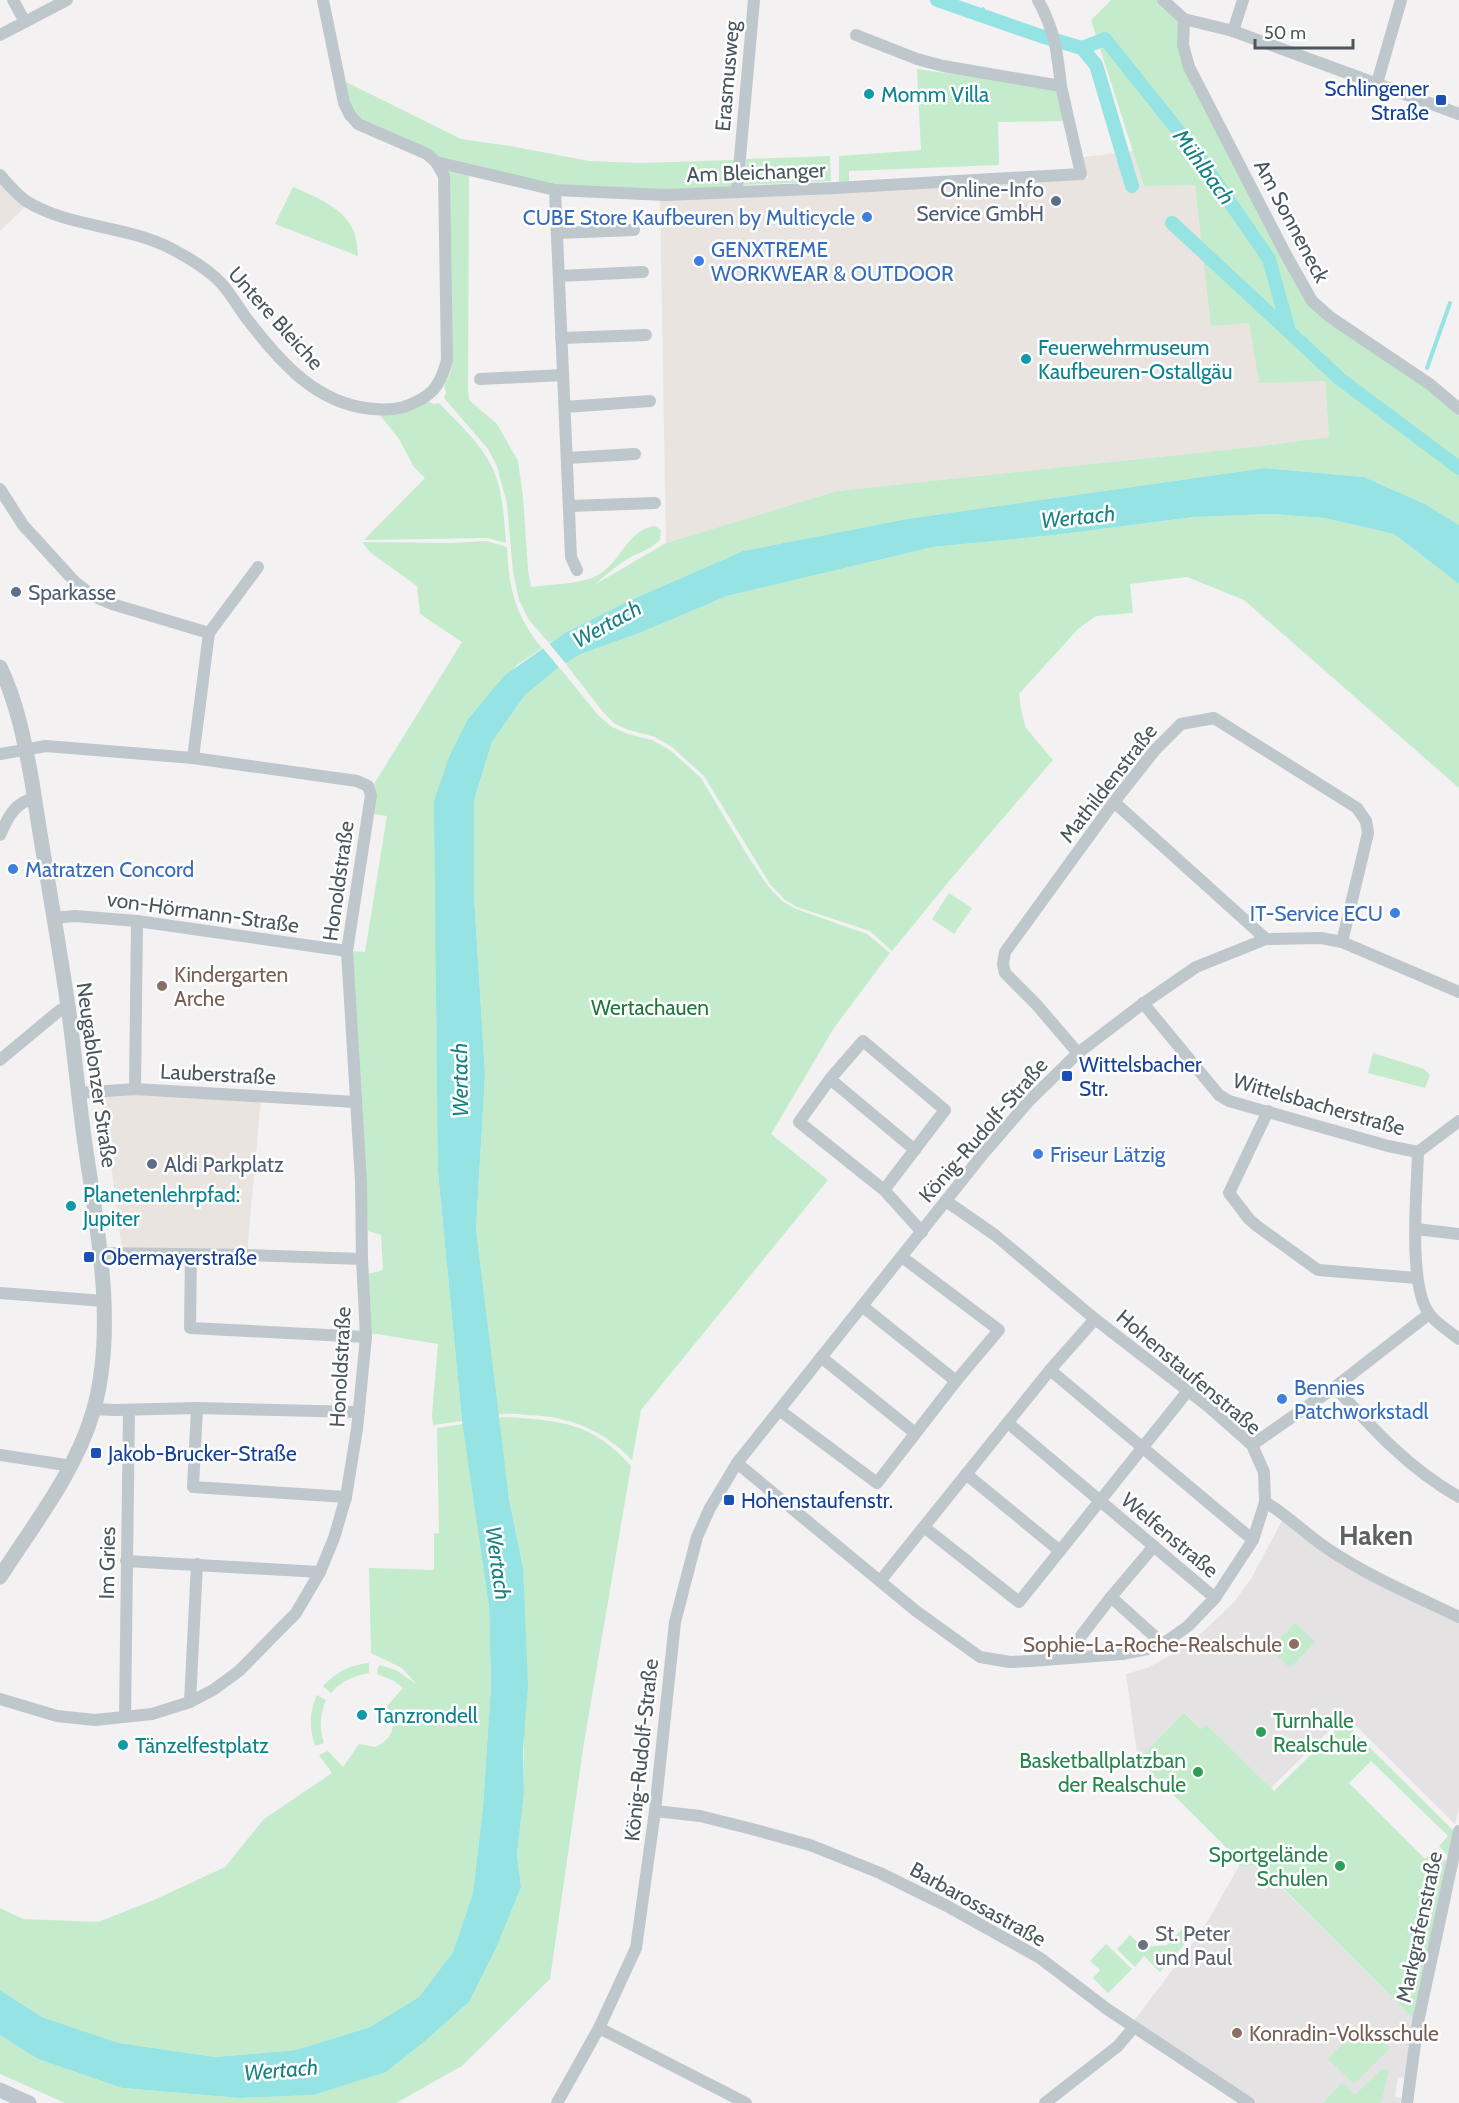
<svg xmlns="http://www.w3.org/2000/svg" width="1459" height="2103" font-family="Cabin,sans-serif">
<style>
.commercial{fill:#e9e4df}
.education{fill:#e4e2e3}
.green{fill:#c4eccc}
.water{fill:#96e3e4}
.pier{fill:#f3f1f1}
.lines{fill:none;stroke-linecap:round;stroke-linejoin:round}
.stream{stroke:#96e3e4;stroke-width:4}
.canal{stroke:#96e3e4;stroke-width:14}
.minor{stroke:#bec7cc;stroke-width:12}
.tertiary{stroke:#bec7cc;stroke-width:15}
.culture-dot{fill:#0f9aa8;stroke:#fff;stroke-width:2}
.transit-dot{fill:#1a4fb4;stroke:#fff;stroke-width:2}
.service-dot{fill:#5c6f8a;stroke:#fff;stroke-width:2}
.shop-dot{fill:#3f7fe0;stroke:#fff;stroke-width:2}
.education-dot{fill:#8d6e63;stroke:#fff;stroke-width:2}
.leisure-dot{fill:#2e9e5b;stroke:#fff;stroke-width:2}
.worship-dot{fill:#6b7280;stroke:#fff;stroke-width:2}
.labels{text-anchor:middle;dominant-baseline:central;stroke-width:5;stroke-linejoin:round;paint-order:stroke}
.street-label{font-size:21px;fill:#4a575d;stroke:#fff}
.transit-label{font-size:21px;fill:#164399;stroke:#fff;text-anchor:start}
.culture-label{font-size:21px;fill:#0d838f;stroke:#fff;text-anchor:start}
.service-label{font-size:21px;fill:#4e5e75;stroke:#fff;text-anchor:start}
.shop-label{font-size:21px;fill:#366cbe;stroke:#fff;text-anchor:start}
.education-label{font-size:21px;fill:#785e54;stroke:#fff;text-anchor:start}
.park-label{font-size:21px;fill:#21783b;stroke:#fff}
.leisure-label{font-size:21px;fill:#27864d;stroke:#fff;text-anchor:end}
.worship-label{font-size:21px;fill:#5b616d;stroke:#fff;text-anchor:start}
.water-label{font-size:22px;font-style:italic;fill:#188283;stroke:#fff}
.district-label{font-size:27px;font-weight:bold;fill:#5e6265;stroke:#fff}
</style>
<rect width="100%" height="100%" fill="#f3f1f1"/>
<g class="commercial">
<path d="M1133 151 1144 186 1195 184 1200 224 1249 323 1259 382 1325 381 1329 437 1262 446 837 491 666 543 660 198 1088 178 1083 157Z"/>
<path d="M0 180 27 205 0 231Z"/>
<path d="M102 1093 261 1099 247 1252 122 1250Z"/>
</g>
<g class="education">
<path d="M1285 1515 1302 1531 1459 1620V1808L1455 1824 1345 1715 1271 1788 1206 1724 1201 1729 1185 1713 1138 1760 1126 1674 1147 1668 1175 1653 1204 1631 1235 1601 1252 1577Z"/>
<path d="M1259 1865 1414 2019 1404 2078 1398 2077 1395 2097 1401 2098 1400 2103H1256L1133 2022 1202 1931 1239 1866Z"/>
</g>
<g class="green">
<path d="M1111 0H1157L1161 7 1180 21 1179 46 1309 304 1427 389 1459 416V525L1425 504 1364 477 1265 468 907 519 743 551 631 600 549 643 529 620 519 600 513 572 507 504 497 466 488 449 444 398 446 392 444 387 451 371 452 360 445 168 469 174 468 389 469 400 497 424 518 461 523 497 528 570 531 587C552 584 576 585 596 576 620 565 627 529 655 526L661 530 660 540C648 551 644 550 631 557 619 564 606 574 596 584L666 543 837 491 1262 446 1329 437 1325 381 1259 383 1249 323 1211 326 1195 185 1144 186 1091 20Z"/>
<path d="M917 69 1059 89 1067 121 998 122 999 165 849 171V183H839V156L921 150Z"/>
<path d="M342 80 461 139 510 146 589 161 641 163 735 160 732 188 637 190 556 187 439 158 361 121 352 112Z"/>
<path d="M830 156 831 181 744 185 746 159Z"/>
<path d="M293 187C314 196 345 208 354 232 357 239 357 248 358 256L275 224Z"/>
<path d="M428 401 434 404 439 403C458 423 481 443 493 469 503 492 504 518 506 543L488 538 364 540 425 478 414 467 399 439 379 414Z"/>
<path d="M1272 514 1324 518 1394 534 1459 584V788L1244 600 1187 577 1130 584 1133 613 1096 616 1078 629 1019 694 1021 710 1026 728 1053 760 950 880 892 951 870 931 797 907 784 899 770 884 704 776 672 747 655 737 629 730 615 724 603 712 565 663 581 654 642 632 727 596 933 547 1055 535 1194 517Z"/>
<path d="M486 541 507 547C509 589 515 615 542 648L517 665 468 719 438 1172 462 1421 433 1425 432 1414 438 1344 370 1333 368 1274 383 1270 381 1235 368 1231 352 951 365 952 387 816 373 814 376 793 374 784 462 642 420 614 417 586 371 553 362 542 451 543Z"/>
<path d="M559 667 598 715 612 727 628 734 652 740 670 750 701 778 749 858 768 886 782 901 796 909 867 934 890 953 834 1028 771 1134 828 1180 641 1410 632 1460C602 1429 569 1416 526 1415 517 1414 507 1413 498 1415L476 1229 485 1075 474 895V800L492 742 525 695Z"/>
<path d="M949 893 972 908 954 934 932 919Z"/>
<path d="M1373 1053 1424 1069 1430 1075 1425 1088 1368 1073Z"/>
<path d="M503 1417C559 1420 592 1422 631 1466L583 1749 550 1979 462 2066 396 2103H65L0 2074V2035L38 2059 122 2088 240 2098 314 2095 386 2072 424 2042 469 2002 521 1887 517 1855 524 1793 523 1567 509 1499 498 1418Z"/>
<path d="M463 1424 489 1607 491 1686 483 1807 473 1893 453 1952 419 1997 370 2027 296 2050 215 2057 119 2043 42 2017 0 1990V1908L23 1919 98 1922 154 1900 225 1867 264 1819 332 1773 319 1755 328 1751 343 1767 359 1744 375 1747C393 1740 399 1722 386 1707L403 1688 394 1681 377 1674 379 1665 396 1670 416 1684 402 1668 371 1653 369 1568 434 1570V1534L439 1533 437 1428Z"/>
<path d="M1295 1623 1315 1642 1290 1668 1270 1649Z"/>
<path d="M369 1663V1673C353 1676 341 1681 331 1693L323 1686C337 1672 349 1665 369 1663Z"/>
<path d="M317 1695 326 1700C320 1715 319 1728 324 1743L315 1746C309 1727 309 1713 317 1695Z"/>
<path d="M1184 1713 1201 1729 1206 1724 1274 1791 1344 1722 1455 1832 1449 1857 1439 1846 1448 1836 1371 1761 1349 1783 1425 1859 1435 1849 1448 1863 1414 2019 1260 1865 1239 1866 1238 1859 1138 1760Z"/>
<path d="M1182 1929 1191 1937 1160 1972 1144 1956 1135 1967 1117 1949 1130 1935 1143 1947 1167 1945Z"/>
<path d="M1106 1944 1132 1969 1108 1993 1093 1978 1100 1970 1090 1961Z"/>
<path d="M1365 2022 1390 2048 1354 2084 1328 2059Z"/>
<path d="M1382 2069 1389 2070 1381 2103H1323L1342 2083 1355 2095Z"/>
</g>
<path class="water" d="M1265 468 1364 477 1425 504 1459 525V584L1394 534 1324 518 1272 514 1194 517 1055 535 933 547 727 596 642 632 581 654 559 667 525 695 492 742 474 800V895L485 1075 476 1229 509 1499 523 1567 528 1685 523 1750 524 1793 517 1855 521 1887 496 1948 469 2002 424 2042 386 2072 314 2095 240 2098 122 2088 38 2059 0 2035V1990L42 2017 119 2043 215 2057 296 2050 370 2027 419 1997 453 1952 473 1893 483 1807 491 1686 489 1607 462 1421 438 1172 434 801 449 757 468 719 505 675 565 633 631 600 743 551 907 519Z"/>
<path class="pier" d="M547 641 567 665 561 670 541 646Z"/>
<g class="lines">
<g class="stream">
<path d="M983 9 986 16"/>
<path d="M1427 368 1450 303"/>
</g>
<g class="canal">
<path d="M937 0 1041 36 1082 48 1096 65 1132 186"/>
<path d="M1082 48 1105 39 1196 153 1269 259 1289 331"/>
<path d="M1172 223 1340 379 1459 468"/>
</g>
<g class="minor">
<path d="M13 0 25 22"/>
<path d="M1038 0C1055 31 1057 51 1061 86"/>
<path d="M1163 0 1184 19 1233 31 1459 114"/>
<path d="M1184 19 1183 45 1189 67 1285 253 1312 301 1330 317 1431 385 1459 409"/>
<path d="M1233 31 1243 0"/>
<path d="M0 35 67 0"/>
<path d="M1377 83 1401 0"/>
<path d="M436 162 555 190 665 195 835 188 1081 174 1061 86 943 66 917 59 856 35"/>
<path d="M0 175C8 184 16 194 26 201 69 228 127 225 172 249 189 258 208 269 221 283 231 294 238 307 247 319 277 358 310 397 359 407 374 410 389 411 404 407 431 397 440 388 447 360L444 176 436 162 427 154 358 124 350 115 344 103 323 0"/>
<path d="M555 190 571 557 577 570"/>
<path d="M737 191 754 0"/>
<path d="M557 233 634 230"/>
<path d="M559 276 643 272"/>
<path d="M561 338 646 335"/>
<path d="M480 379 563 375"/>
<path d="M565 407 650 401"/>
<path d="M567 458 635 454"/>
<path d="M0 489 23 525 75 582 93 596 112 604 209 633"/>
<path d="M569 506 655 503"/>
<path d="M0 754 46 746 193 758 357 781 368 786 371 795 347 951 361 1182 362 1259 366 1337 357 1429 346 1497 334 1538 320 1572 296 1613 239 1671 213 1690 190 1702 152 1714 95 1720 57 1716 0 1699"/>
<path d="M193 758 209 633 258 567"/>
<path d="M1114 802 1266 939"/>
<path d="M0 835C8 817 15 802 35 798"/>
<path d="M53 918 75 916 137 921 347 951"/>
<path d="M1143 1003 1219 1095 1229 1101 1388 1146 1418 1152"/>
<path d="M1078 1053 1035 1003 1005 973 1003 964 1005 952 1114 802 1155 750 1181 724 1214 718 1357 808 1366 821 1368 833 1342 942"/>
<path d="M0 1060 60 1010 68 1007"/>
<path d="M830 1079 915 1150"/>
<path d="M135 1089 137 921"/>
<path d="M78 1093 135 1089 356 1102"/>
<path d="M1268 1111 1229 1193 1249 1219 1257 1226 1318 1270 1417 1278"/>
<path d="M1418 1152C1417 1190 1408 1282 1428 1312 1435 1323 1449 1331 1459 1339"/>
<path d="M1418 1152 1459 1121"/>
<path d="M884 1190 945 1110 863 1041 830 1079 799 1122 884 1190 922 1232"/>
<path d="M1416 1229 1459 1234"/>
<path d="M100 1253 248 1255 362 1259"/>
<path d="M191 1254 190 1328 366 1337"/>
<path d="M0 1293 104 1301"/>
<path d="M862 1306 956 1381"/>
<path d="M821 1357 915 1433"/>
<path d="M1050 1370 1253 1540"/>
<path d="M1335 1387C1373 1429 1409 1469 1459 1497"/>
<path d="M197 1408 193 1487 346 1497"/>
<path d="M94 1409 115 1410 197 1408 359 1412"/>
<path d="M779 1410 877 1483 956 1381 999 1330 902 1257"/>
<path d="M1008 1423 1215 1598"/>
<path d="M1252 1445 1335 1387 1429 1314"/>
<path d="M0 1455 72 1466"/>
<path d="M737 1463 916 1611 980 1657 1010 1662 1031 1661 1122 1654 1147 1649 1163 1644 1188 1626 1215 1598 1253 1540 1265 1502 1264 1472 1252 1445 1209 1407 1095 1319 995 1235 946 1201"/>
<path d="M966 1474 1060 1551"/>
<path d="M1265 1502C1289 1516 1305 1534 1328 1549 1368 1576 1415 1596 1459 1617"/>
<path d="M924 1527 1019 1602 1187 1392"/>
<path d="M126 1561 320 1572"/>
<path d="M881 1580 1050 1370 1095 1319"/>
<path d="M1111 1597 1163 1644"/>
<path d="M1081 1636 1111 1597 1154 1546"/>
<path d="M190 1702 197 1564"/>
<path d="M125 1717 129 1410"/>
<path d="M655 1811 700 1816 752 1829 810 1845 880 1873 947 1906 1040 1958 1107 2009 1249 2103"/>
<path d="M599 2028 746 2103"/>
<path d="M557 2103 599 2028 636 1948 655 1811 675 1622 697 1537 710 1508 737 1463 983 1154 1028 1102 1078 1053 1141 1005 1196 967 1266 939 1321 938 1342 942 1459 992"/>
<path d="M1045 2103 1118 2046 1134 2027"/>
<path d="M1407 2103 1418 2022 1459 1831"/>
</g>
<g class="tertiary">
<path d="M0 667C17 702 25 743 32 782 43 856 57 931 68 1006 74 1049 78 1093 84 1137 96 1223 118 1327 93 1412 75 1473 34 1524 0 1577"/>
<path d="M0 2090 29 2103"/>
</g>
</g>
<g class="culture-dot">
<circle cx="869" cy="94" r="6"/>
<circle cx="1026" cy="359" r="6"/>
<circle cx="71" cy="1206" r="6"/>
<circle cx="362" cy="1715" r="6"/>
<circle cx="123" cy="1745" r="6"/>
</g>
<g class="transit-dot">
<rect x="1435" y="94" width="12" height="12" rx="3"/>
<rect x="1061" y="1070" width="12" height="12" rx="3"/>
<rect x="83" y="1251" width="12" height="12" rx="3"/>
<rect x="90" y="1447" width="12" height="12" rx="3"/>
<rect x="723" y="1494" width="12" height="12" rx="3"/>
</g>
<g class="service-dot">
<circle cx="1056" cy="201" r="6"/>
<circle cx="16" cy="592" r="6"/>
<circle cx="152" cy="1164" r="6"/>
</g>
<g class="shop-dot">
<circle cx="867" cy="217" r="6"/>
<circle cx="699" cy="261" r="6"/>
<circle cx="13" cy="869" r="6"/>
<circle cx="1395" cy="913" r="6"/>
<circle cx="1038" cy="1154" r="6"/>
<circle cx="1282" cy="1399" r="6"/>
</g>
<g class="education-dot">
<circle cx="162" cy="986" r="6"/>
<circle cx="1294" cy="1644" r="6"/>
<circle cx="1237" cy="2033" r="6"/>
</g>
<g class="leisure-dot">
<circle cx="1261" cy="1732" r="6"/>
<circle cx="1198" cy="1772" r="6"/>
<circle cx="1340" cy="1866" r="6"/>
</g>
<circle class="worship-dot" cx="1143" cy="1945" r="6"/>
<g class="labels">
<g class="street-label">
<text transform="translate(727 76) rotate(-85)">Erasmusweg</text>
<text transform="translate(756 172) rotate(-2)">Am Bleichanger</text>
<text transform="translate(1292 221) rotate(62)">Am Sonneneck</text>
<text transform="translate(276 318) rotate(48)">Untere Bleiche</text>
<text transform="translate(1108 783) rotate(-52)">Mathildenstraße</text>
<text transform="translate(338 881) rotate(-82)">Honoldstraße</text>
<text transform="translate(203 912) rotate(8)">von-Hörmann-Straße</text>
<text transform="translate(218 1074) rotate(3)">Lauberstraße</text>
<text transform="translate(97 1075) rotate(82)">Neugablonzer Straße</text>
<text transform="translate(1319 1104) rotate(16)">Wittelsbacherstraße</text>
<text transform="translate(983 1130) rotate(-49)">König-Rudolf-Straße</text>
<text transform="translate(340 1367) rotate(-87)">Honoldstraße</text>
<text transform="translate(1189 1372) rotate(40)">Hohenstaufenstraße</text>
<text transform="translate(1170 1535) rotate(40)">Welfenstraße</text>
<text transform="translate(107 1563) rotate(-89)">Im Gries</text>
<text transform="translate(641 1750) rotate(-84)">König-Rudolf-Straße</text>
<text transform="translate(978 1904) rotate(29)">Barbarossastraße</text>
<text transform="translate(1419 1927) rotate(-78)">Markgrafenstraße</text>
</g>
<g class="transit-label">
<text x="1429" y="88" text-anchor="end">Schlingener<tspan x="1429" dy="24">Straße</tspan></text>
<text x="1079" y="1064">Wittelsbacher<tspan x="1079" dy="24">Str.</tspan></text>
<text x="101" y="1257">Obermayerstraße</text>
<text x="108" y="1453">Jakob-Brucker-Straße</text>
<text x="741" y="1500">Hohenstaufenstr.</text>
</g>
<g class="culture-label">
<text x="881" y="94">Momm Villa</text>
<text x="1038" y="347">Feuerwehrmuseum<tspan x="1038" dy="24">Kaufbeuren-Ostallgäu</tspan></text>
<text x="83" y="1194">Planetenlehrpfad:<tspan x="83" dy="24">Jupiter</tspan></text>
<text x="374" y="1715">Tanzrondell</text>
<text x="135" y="1745">Tänzelfestplatz</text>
</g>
<g class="service-label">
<text x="1044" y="189" text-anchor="end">Online-Info<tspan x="1044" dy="24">Service GmbH</tspan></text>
<text x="28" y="592">Sparkasse</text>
<text x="164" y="1164">Aldi Parkplatz</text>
</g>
<g class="shop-label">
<text x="855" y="217" text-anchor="end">CUBE Store Kaufbeuren by Multicycle</text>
<text x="711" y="249">GENXTREME<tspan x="711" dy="24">WORKWEAR &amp; OUTDOOR</tspan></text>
<text x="25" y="869">Matratzen Concord</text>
<text x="1383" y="913" text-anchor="end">IT-Service ECU</text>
<text x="1050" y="1154">Friseur Lätzig</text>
<text x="1294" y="1387">Bennies<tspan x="1294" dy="24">Patchworkstadl</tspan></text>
</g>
<g class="education-label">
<text x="174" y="974">Kindergarten<tspan x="174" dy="24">Arche</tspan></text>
<text x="1282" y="1644" text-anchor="end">Sophie-La-Roche-Realschule</text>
<text x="1249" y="2033">Konradin-Volksschule</text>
</g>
<g class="park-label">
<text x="650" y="1007">Wertachauen</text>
</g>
<g class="leisure-label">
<text x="1273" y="1720" text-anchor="start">Turnhalle<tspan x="1273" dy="24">Realschule</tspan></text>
<text x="1186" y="1760">Basketballplatzban<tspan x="1186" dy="24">der Realschule</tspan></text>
<text x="1328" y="1854">Sportgelände<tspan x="1328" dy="24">Schulen</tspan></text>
</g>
<g class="worship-label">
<text x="1155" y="1933">St. Peter<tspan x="1155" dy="24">und Paul</tspan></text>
</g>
<g class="water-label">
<text transform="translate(1204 167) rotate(54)">Mühlbach</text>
<text transform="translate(1078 517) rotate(-6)">Wertach</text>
<text transform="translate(607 624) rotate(-29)">Wertach</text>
<text transform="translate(460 1080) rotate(-91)">Wertach</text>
<text transform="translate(498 1563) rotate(82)">Wertach</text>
<text transform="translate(281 2070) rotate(-5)">Wertach</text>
</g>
<g class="district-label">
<text x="1376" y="1535">Haken</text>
</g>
</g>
<path d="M1255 39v9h98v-9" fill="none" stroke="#4a575d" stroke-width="3"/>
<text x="1264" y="39" font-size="18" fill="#4a575d" stroke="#ffffff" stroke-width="4.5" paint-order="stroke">50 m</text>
</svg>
